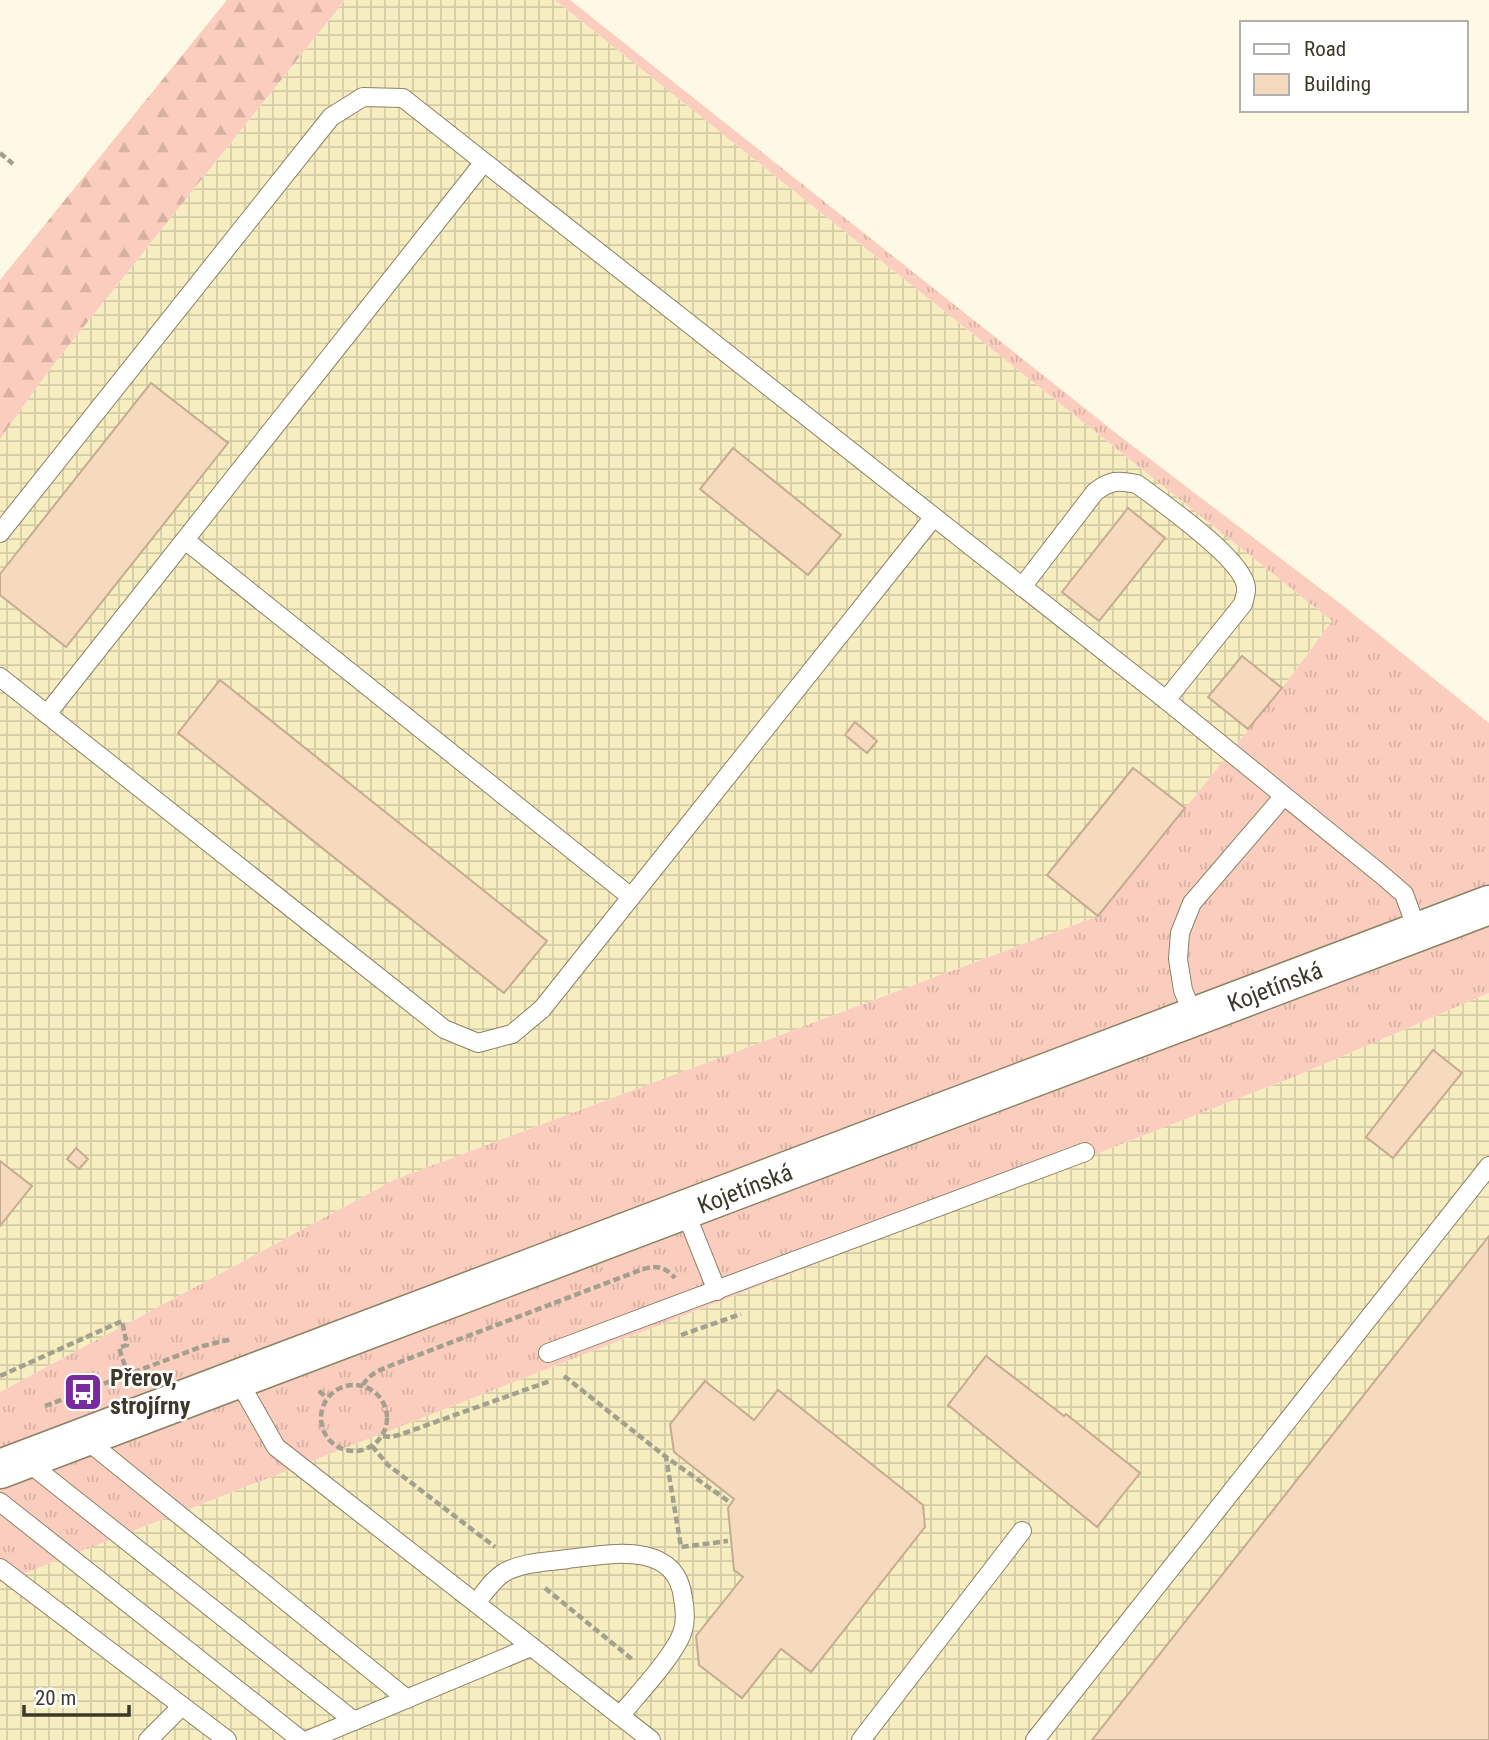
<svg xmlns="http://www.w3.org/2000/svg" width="1489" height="1740" font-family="'Roboto Condensed',sans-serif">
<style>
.industrial{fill:url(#industrial-grid)}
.grass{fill:url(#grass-tufts)}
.forest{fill:url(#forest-firs)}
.building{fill:#f5dabd;stroke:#c5ac91;stroke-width:2}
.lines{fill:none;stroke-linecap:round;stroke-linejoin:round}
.service-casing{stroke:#8a8363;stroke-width:20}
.secondary-casing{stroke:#8a8363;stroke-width:41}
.path{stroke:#a4a08e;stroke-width:4.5;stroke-dasharray:7 3.5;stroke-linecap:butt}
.service{stroke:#fff;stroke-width:18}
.secondary{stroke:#fff;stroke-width:38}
.labels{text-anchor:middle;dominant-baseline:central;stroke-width:5;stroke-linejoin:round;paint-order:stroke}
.street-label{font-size:24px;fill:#3c392b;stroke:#fff}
.poi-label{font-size:24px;font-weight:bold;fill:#3c392b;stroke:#fff;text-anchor:start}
</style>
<defs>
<pattern id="industrial-grid" width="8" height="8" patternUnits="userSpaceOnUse" patternTransform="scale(1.75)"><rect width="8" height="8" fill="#f6edc1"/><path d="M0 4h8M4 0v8" fill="none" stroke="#d4cca6"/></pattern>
<pattern id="grass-tufts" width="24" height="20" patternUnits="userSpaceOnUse" patternTransform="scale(1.75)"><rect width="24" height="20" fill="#fbcdbe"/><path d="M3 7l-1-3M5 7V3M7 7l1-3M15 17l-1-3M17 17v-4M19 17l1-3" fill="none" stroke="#d8b1a3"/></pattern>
<pattern id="forest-firs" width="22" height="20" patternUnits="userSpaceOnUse" patternTransform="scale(1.75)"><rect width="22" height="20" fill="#fbcdbe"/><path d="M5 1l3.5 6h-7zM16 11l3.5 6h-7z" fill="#d8b1a3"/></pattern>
</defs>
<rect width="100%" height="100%" fill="#fdf9e4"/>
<g class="industrial">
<path d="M345 0H555L1332 621 1282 688 1098 916 396 1179 0 1392V439L50 369Z"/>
<path d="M1489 993V1740H0V1583L1301 1074Z"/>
</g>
<path class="grass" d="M555 0H570L1121 437 1342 605 1489 723V993L1301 1074 0 1583V1392L396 1179 1098 916 1282 688 1332 621Z"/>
<path class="forest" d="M227 0H345L50 369 0 439V280Z"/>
<g class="building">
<path d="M151 383 228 443 66 647 0 595V574Z"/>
<path d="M733 448 841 535 808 575 700 489Z"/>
<path d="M1128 508 1165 538 1099 621 1062 592Z"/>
<path d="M1242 656 1282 688 1248 729 1208 697Z"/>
<path d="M220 680 547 941 504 993 178 733Z"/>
<path d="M855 722 877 741 867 753 845 735Z"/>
<path d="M1133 768 1185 808 1098 916 1047 875Z"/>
<path d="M1433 1050 1462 1073 1393 1158 1366 1137Z"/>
<path d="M76 1148 88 1159 79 1169 67 1159Z"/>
<path d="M0 1161 32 1186 0 1226Z"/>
<path d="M1489 1236V1740H1092Z"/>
<path d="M986 1356 1064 1416 1066 1414 1140 1473 1097 1527 948 1405Z"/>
<path d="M705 1381 754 1420 778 1390 923 1505 925 1527 811 1672 781 1649 742 1698 699 1665 696 1636 743 1577 734 1570 728 1508 734 1499 674 1452 670 1424Z"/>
</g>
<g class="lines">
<g class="service-casing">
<g id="service">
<path d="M0 533 331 117 363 97 403 98 1166 700 1382 875 1404 894 1418 932"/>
<path d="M185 540 631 897"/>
<path d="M1022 587 1095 492C1110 480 1119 480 1137 484 1161 502 1245 560 1246 588 1247 592 1244 599 1243 604L1166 700"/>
<path d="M0 677 444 1029 478 1043 512 1034 542 1009 933 518"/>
<path d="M47 714 484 162"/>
<path d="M1194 1017 1183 990 1178 959 1180 933 1192 903 1283 797"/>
<path d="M685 1211 717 1291"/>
<path d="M548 1353 1085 1152"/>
<path d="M238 1380 276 1447 651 1740"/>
<path d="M84 1438 407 1699"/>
<path d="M25 1460 354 1721"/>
<path d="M0 1502 301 1740"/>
<path d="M0 1568 227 1740"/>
<path d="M476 1603C485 1592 493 1579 505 1572 524 1562 547 1562 568 1559 609 1554 676 1540 683 1598 685 1609 686 1620 683 1630 677 1653 636 1696 620 1716"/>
<path d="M148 1740 182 1706"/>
<path d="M308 1740 531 1647"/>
<path d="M861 1740 1022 1531"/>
<path d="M1035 1740 1489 1166"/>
</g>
</g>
<g class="secondary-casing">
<path id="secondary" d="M0 1469 1489 905"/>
</g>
<g class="path">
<path d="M0 153 13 164"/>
<path d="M681 1335 741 1314"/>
<path d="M0 1376 122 1321 127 1345 119 1348 128 1375"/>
<path d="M564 1376 666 1457"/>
<circle cx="354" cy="1418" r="33"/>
<path d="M363 1385C369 1374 380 1370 392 1365L643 1269C658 1265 665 1267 675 1278"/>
<path d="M319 1391 327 1398"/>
<path d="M45 1406 203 1346 232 1339"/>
<path d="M383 1436 390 1437 399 1435 550 1381"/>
<path d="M372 1446 388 1465 495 1547"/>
<path d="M728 1501 666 1457 681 1547 728 1541"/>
<path d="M545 1588 633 1660"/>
</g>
<use href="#service" class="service"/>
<use href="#secondary" class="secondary"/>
</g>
<defs>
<g id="bus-square" transform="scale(2.0125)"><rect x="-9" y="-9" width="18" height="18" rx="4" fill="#792a9c" stroke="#fff"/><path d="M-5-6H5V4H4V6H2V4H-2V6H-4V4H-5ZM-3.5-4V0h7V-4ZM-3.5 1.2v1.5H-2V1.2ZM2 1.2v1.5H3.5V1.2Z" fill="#fff"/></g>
</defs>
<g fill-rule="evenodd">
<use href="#bus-square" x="83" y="1392"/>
</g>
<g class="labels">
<g class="street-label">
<text transform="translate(1275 987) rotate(-21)">Kojetínská</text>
<text transform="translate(745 1189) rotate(-21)">Kojetínská</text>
</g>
<g class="poi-label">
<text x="110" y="1378">Přerov,<tspan x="110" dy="28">strojírny</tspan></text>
</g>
</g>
<rect x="1240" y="21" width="228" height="91" fill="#ffffff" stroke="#b1b0aa" stroke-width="2"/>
<rect x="1254" y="44" width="35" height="10" fill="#ffffff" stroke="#b1b0aa" stroke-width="2"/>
<text x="1304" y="56" font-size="21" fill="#3c392b">Road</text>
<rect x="1254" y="74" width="35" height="21" fill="#f5dabd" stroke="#b1b0aa" stroke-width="2"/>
<text x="1304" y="91" font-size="21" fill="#3c392b">Building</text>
<path d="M24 1705v10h105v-10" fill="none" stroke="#3c392b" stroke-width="3.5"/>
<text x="35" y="1705" font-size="21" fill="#3c392b" stroke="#ffffff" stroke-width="5" paint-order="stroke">20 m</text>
</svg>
